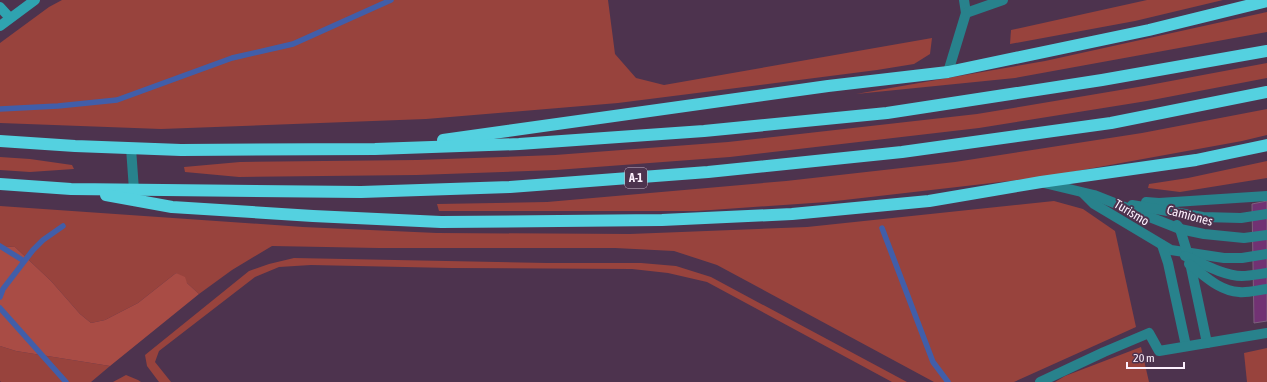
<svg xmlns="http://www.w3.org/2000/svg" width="1267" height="382" viewBox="0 0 1267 382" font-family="'Asap Condensed',sans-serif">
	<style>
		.green { fill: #98433d }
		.forest { fill: #a94c45 }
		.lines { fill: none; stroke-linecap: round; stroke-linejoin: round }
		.stream { stroke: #415ea9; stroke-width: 5.5 }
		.building { fill: #713273; stroke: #7d607d }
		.lane { stroke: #28828c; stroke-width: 10 }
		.secondary { stroke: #2fa3b0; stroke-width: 10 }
		.highway { stroke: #54d1e0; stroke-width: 12 }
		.labels { text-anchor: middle; stroke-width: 4; stroke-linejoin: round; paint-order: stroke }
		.shield { fill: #4d334e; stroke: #c8b7c8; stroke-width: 1 }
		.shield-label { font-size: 12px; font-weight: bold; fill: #fdf0fd }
		.street-label { font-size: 13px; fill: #fdf0fd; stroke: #4d334e }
	</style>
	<rect width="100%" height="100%" fill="#4d334e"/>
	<g class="green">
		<path d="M62,0H608L615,54L636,78L664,85L932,38L930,54L914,64L877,70L618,103L426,119L161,129L0,123V43L49,7Z"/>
		<path d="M1147,0H1223L1135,21L1010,44L1011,30Z"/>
		<path d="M1267,12V32L1015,78L856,94L1045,61Z"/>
		<path d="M1267,63V78L1147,101L979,128L730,157L556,170L417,175L239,177L185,172L184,167L240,162L417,160L555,155L728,142L977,114L1144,86Z"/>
		<path d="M1267,109V135L1242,141L1044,177L827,202L697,211H439L437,204L547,202L786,181L955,162L1142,133Z"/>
		<path d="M0,157L30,159L72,165L74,169L30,172L0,170Z"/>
		<path d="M1267,161V178L1180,192L1148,188L1149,184L1188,178Z"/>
		<path d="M1054,201L1083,209L1115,231L1136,327L1014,382H934L717,265L674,251L615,248H378L272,246L232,270L199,294L176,273L138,303L105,320L91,323L80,314L51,281L15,247L0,246V206L303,227L437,233L630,234L807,227Z"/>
		<path d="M294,258L547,263H641L676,266L711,277L907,382H892L707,282L668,273L632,269L451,268L311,265L279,267L255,277L159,351L155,362L171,382H159L147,366L145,355L249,271L269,264Z"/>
		<path d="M0,346L16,351L110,366L91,382H1L0,381Z"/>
		<path d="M1141,347L1149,382H1055L1065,376Z"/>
		<path d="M1267,348V382H1247L1244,353Z"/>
		<path d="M126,375L138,380L141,382H113Z"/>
	</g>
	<path class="forest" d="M0,246L15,247L51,281L80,314L91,323L105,320L138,303L176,273L185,277L187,283L199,294L110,366L16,351L0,346Z"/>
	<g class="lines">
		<g class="stream">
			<path d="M0,109L58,106L117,100L232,58L293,44L391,0"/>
			<path d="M882,228L933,362L948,382"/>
			<path d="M0,246L24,261"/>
			<path d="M0,297L3,289L33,250L43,240L63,226"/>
			<path d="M0,308L66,382"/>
		</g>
	</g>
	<path class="building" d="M1267,201V321L1254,323L1252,204Z"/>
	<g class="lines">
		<g class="lane">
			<path d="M964,0L966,13"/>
			<path d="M948,72L966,13L1003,0"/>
			<path d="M131,148L134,190"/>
			<path d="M1044,183L1094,195L1180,229L1204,234L1244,238L1267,235"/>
			<path d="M1083,193L1094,204L1171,250L1224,258H1242L1267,254"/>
			<path d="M1146,202L1159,203L1267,196"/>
			<path d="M1132,205L1203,217L1241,218L1267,214"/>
			<path d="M1177,225L1180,229L1189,258L1207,343"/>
			<path d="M1162,245L1168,263L1186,346"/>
			<path d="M1185,256C1201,263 1224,276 1242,276C1250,276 1259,274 1267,273"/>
			<path d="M1189,264C1204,275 1219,291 1239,292C1248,293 1258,290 1267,289"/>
			<path d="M1040,382L1104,352L1149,333L1159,351L1267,333"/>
		</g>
		<g class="secondary">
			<path d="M0,7L10,18"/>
			<path d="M0,26L35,0"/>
		</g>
		<g class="highway">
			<path d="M443,140L828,86L948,72L1149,30L1267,1"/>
			<path d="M0,141L75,146L181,150L375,149L519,144L704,131L887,113L1102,80L1267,51"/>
			<path d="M0,184L71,189L361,192L510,187L708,172L902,152L1111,123L1267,92"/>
			<path d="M106,195L172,207L313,216L441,222L662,220L792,214L929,201L1041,182L1196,160L1267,145"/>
		</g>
	</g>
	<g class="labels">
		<rect class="shield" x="625" y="168" width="22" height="20" rx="3"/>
		<g class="shield-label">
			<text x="636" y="182">A-1</text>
		</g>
		<g class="street-label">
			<text transform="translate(1132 212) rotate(31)" y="5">Turismo</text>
			<text transform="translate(1190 215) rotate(15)" y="5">Camiones</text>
		</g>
	</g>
	<path d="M1127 362v6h57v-6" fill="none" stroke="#fdf0fd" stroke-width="2"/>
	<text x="1133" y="362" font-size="12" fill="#fdf0fd" stroke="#4d334e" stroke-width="3" paint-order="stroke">20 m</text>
</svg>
